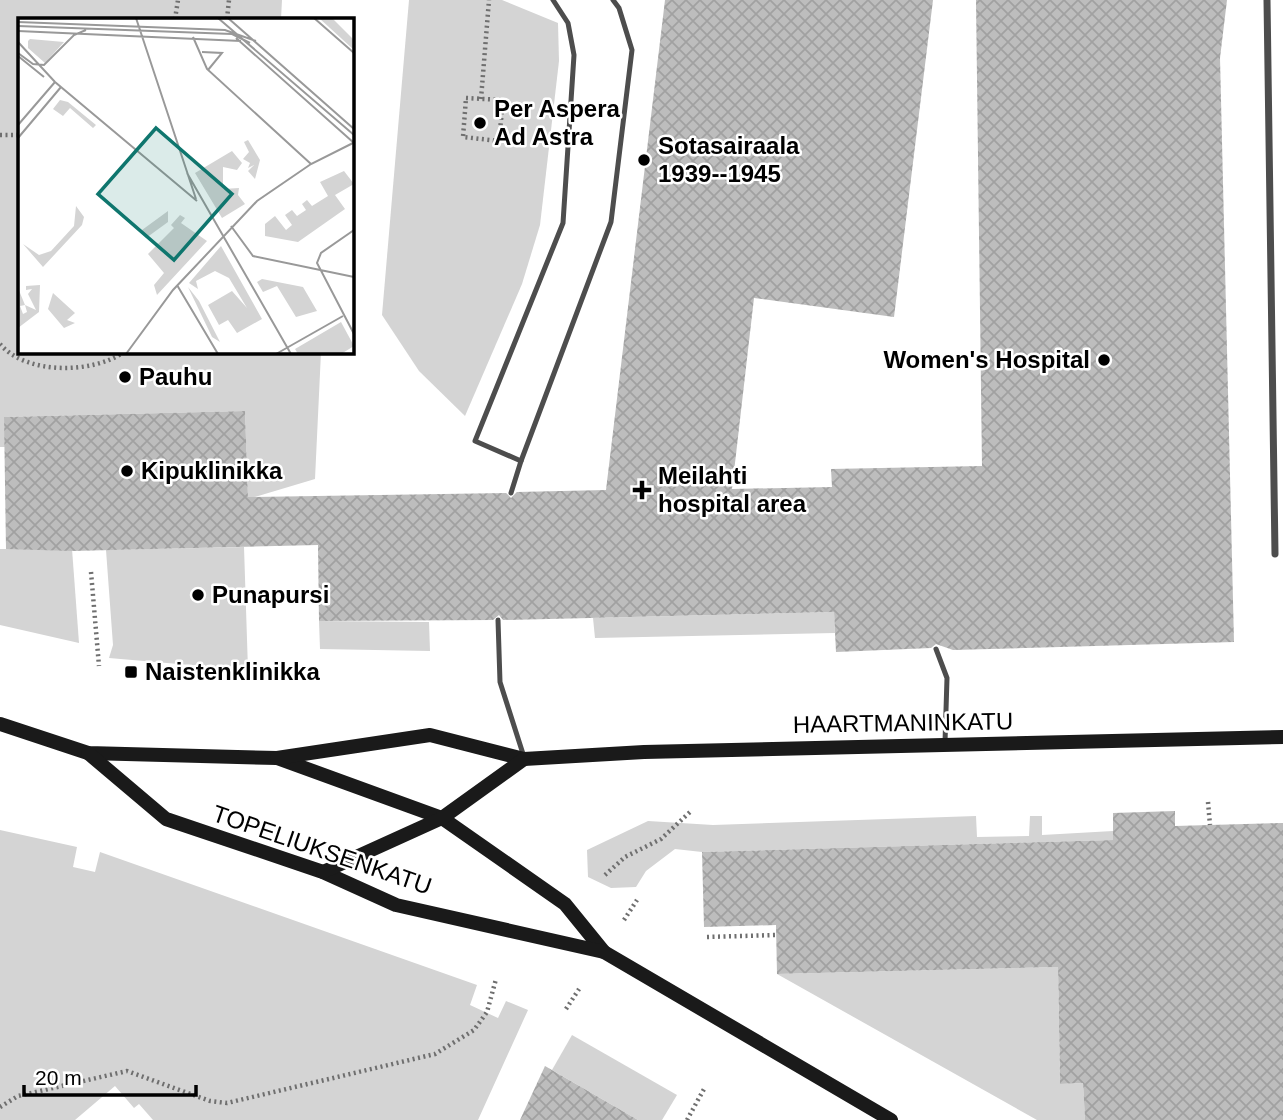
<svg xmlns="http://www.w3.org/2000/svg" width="1283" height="1120" viewBox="0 0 1283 1120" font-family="Helvetica,sans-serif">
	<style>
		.green { fill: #d4d4d4 }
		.building { fill: url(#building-cross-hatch) }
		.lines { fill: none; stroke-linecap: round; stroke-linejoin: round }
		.path { stroke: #6f6f6f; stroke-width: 4.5; stroke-dasharray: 2 3.5; stroke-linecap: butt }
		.lane { stroke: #4d4d4d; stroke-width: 5 }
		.street { stroke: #4d4d4d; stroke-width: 7 }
		.secondary { stroke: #1a1a1a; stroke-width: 14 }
		.poi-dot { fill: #000; stroke: #fff; stroke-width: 2.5 }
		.labels { text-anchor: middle; stroke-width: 5; stroke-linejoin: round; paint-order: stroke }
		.poi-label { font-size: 24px; font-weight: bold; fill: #000; stroke: #fff; text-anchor: start }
		.street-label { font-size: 24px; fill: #000; stroke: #fff }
		.inset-road { fill: none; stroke: #999; stroke-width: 2 }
		.view { fill: #0f766e; fill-opacity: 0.15; stroke: #0f766e; stroke-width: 3.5 }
		.inset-edge { fill: none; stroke: #000; stroke-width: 3.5 }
	</style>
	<defs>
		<pattern id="building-cross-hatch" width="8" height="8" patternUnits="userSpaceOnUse" patternTransform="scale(1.75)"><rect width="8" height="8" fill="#bdbdbd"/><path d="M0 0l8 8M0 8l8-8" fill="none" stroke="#a1a1a1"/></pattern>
	</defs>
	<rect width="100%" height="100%" fill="#fff"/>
	<g class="green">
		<path d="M0,0H282L281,19H19V352H321L315,479L248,499L245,411L4,417L6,447H0Z"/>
		<path d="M409,0H502L558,23L559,61L540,225L522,284L465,416L419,371L382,315Z"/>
		<path d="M244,547L248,670L109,658L113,645L106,550Z"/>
		<path d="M0,549H72L79,643L0,625Z"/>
		<path d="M834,612L835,633L595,638L593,618Z"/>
		<path d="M319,621L429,622L430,651L320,649Z"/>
		<path d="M976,816L977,837L1029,836L1030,816H1042V835L1113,831V840L702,852L675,849L646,871L636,887L611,888L588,877L587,850L648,821L713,825Z"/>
		<path d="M0,830L77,847L73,867L95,872L100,852L477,985L470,1005L498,1018L506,1001L528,1010L478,1120H153L139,1104L134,1108L115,1086L75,1120H0Z"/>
		<path d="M1058,967L1060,1084L1083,1083L1085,1120H1037L777,974Z"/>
		<path d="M572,1035L677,1095L662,1120H638L552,1070Z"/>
	</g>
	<g class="building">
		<path d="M665,0H933L894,317L754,298L732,489L832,487L831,469L982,466L976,0H1227L1220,58L1234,642L953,650L936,644L931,648L836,652L834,612L503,620L499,615L493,620L319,621L318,545L72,551L6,549L4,417L245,411L248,497L506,493L511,498L517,492L606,490Z"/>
		<path d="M1175,811V826L1283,823V1120H1085L1083,1083L1060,1084L1058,967L777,974L776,925L704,927L702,852L1113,840V813Z"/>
		<path d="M545,1066L638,1120H520Z"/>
	</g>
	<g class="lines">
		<g class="path">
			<path d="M175,19L178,0"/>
			<path d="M227,19L229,0"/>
			<path d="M466,98L503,100L499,141L463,137Z"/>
			<path d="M481,99L489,0"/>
			<path d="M0,135H19"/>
			<path d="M352,153L356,154"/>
			<path d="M0,344C26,375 93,374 124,352"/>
			<path d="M91,572L99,666"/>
			<path d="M1208,802L1210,825"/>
			<path d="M605,875L625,857L661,839L690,812"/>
			<path d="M624,920L637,900"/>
			<path d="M707,937L776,935"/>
			<path d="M566,1009L581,986"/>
			<path d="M0,1107L18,1096L127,1071L210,1101L227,1103L435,1054L474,1030L487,1012L496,979"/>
			<path d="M687,1120L704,1089"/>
		</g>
		<g class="lane">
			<path d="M521,461L611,222L632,50L619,8L613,0"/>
			<path d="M511,493L521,461L475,441L563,223L574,55L568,23L553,0"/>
			<path d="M498,620L500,682L524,757"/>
			<path d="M936,649L947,678L945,742"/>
		</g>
		<path class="street" d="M1267,0L1275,554"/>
		<g class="secondary">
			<path d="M0,724L88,753L277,758L442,818L565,904L604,952"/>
			<path d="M88,753L166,819L323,872L396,905L604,952L891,1120"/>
			<path d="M277,758L430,735L524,759L644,752L1283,737"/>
			<path d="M323,872L442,818L524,759"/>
		</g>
	</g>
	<g class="poi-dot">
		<circle cx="480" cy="123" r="7"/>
		<circle cx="644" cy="160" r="7"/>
		<circle cx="1104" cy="360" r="7"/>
		<circle cx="125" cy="377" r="7"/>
		<circle cx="127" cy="471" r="7"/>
		<path d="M638.5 479.5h7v7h7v7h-7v7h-7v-7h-7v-7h7z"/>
		<circle cx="198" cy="595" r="7"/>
		<rect x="124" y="665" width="14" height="14" rx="3.5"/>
	</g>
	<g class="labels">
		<g class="poi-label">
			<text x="494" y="117">Per Aspera<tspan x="494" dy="28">Ad Astra</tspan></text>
			<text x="658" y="154">Sotasairaala<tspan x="658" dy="28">1939--1945</tspan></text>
			<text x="1090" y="368" text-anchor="end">Women's Hospital</text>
			<text x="139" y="385">Pauhu</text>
			<text x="141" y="479">Kipuklinikka</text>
			<text x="658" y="484">Meilahti<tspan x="658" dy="28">hospital area</tspan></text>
			<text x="212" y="603">Punapursi</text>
			<text x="145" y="680">Naistenklinikka</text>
		</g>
		<g class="street-label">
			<text transform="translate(903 723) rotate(-1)" y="8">HAARTMANINKATU</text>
			<text transform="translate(322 850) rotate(19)" y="8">TOPELIUKSENKATU</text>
		</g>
	</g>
	<g transform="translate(18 18)">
		<rect width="336" height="336" fill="#fff"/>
		<path d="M301,0L315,1L336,22V32ZM10,23L12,21L46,24L27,45L10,30ZM42,82L50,84L78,107L75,110L52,90L45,98L35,91ZM230,122L242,142L237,161L230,153L236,147L230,150L232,145L225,141L231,134L226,124ZM214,133L224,145L219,152L205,149V171L221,170L220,177L227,186L204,200L177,155ZM326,153L336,166L317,177L327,191L280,224L247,218V206L257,198L268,212L274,207L267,197L274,192L279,198L288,192L284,186L289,182L294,188L310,178L302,164ZM58,188L66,199L64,207L25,249L5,226L21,237L33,233L56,208ZM150,193V204L128,220L124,212ZM162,197L167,200L163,205L189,223L139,277L136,267L146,255L130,236L156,210L153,207ZM203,228L244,301L219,315L210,302L201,307L190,287L214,273L229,290L211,260L197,253L178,263L180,271L171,265ZM244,261L285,269L299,293L278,299L259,268L245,274L239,264ZM22,267L21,294L0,310V270L7,287L2,288L5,296L9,294L7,287L18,292L10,276L14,271L8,272V268ZM170,269L181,283L202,324L194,319ZM35,275L57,295L49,302L57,305L46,310L30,291ZM323,304L336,328L323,336H280L277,331Z" fill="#d4d4d4"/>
		<path class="inset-road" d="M118,0L178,181M200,0L336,117M210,0L336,111M296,0L336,35M0,4L207,12L238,23M0,8L214,16L232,25M0,13L223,23M175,19L189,51L293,146M218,20L336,125M0,24L37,64L179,183M184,34L204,35L190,52M0,35L15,46L26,47L56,17L68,12M0,38L26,59M0,107L37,64M0,120L43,69M169,155L273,336M213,208L235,238L336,259M336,212L303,235L299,245L336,316M159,267L200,336M108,336L155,272L239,183L293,146L335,125M258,336L325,298"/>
		<path class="view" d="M138,110L214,176L156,242L80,176Z"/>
		<rect width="336" height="336" class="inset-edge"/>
	</g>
	<path d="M24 1085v10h172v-10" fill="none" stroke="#000000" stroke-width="3.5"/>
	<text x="35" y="1085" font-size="21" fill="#000000" stroke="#ffffff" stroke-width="5" paint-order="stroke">20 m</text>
</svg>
